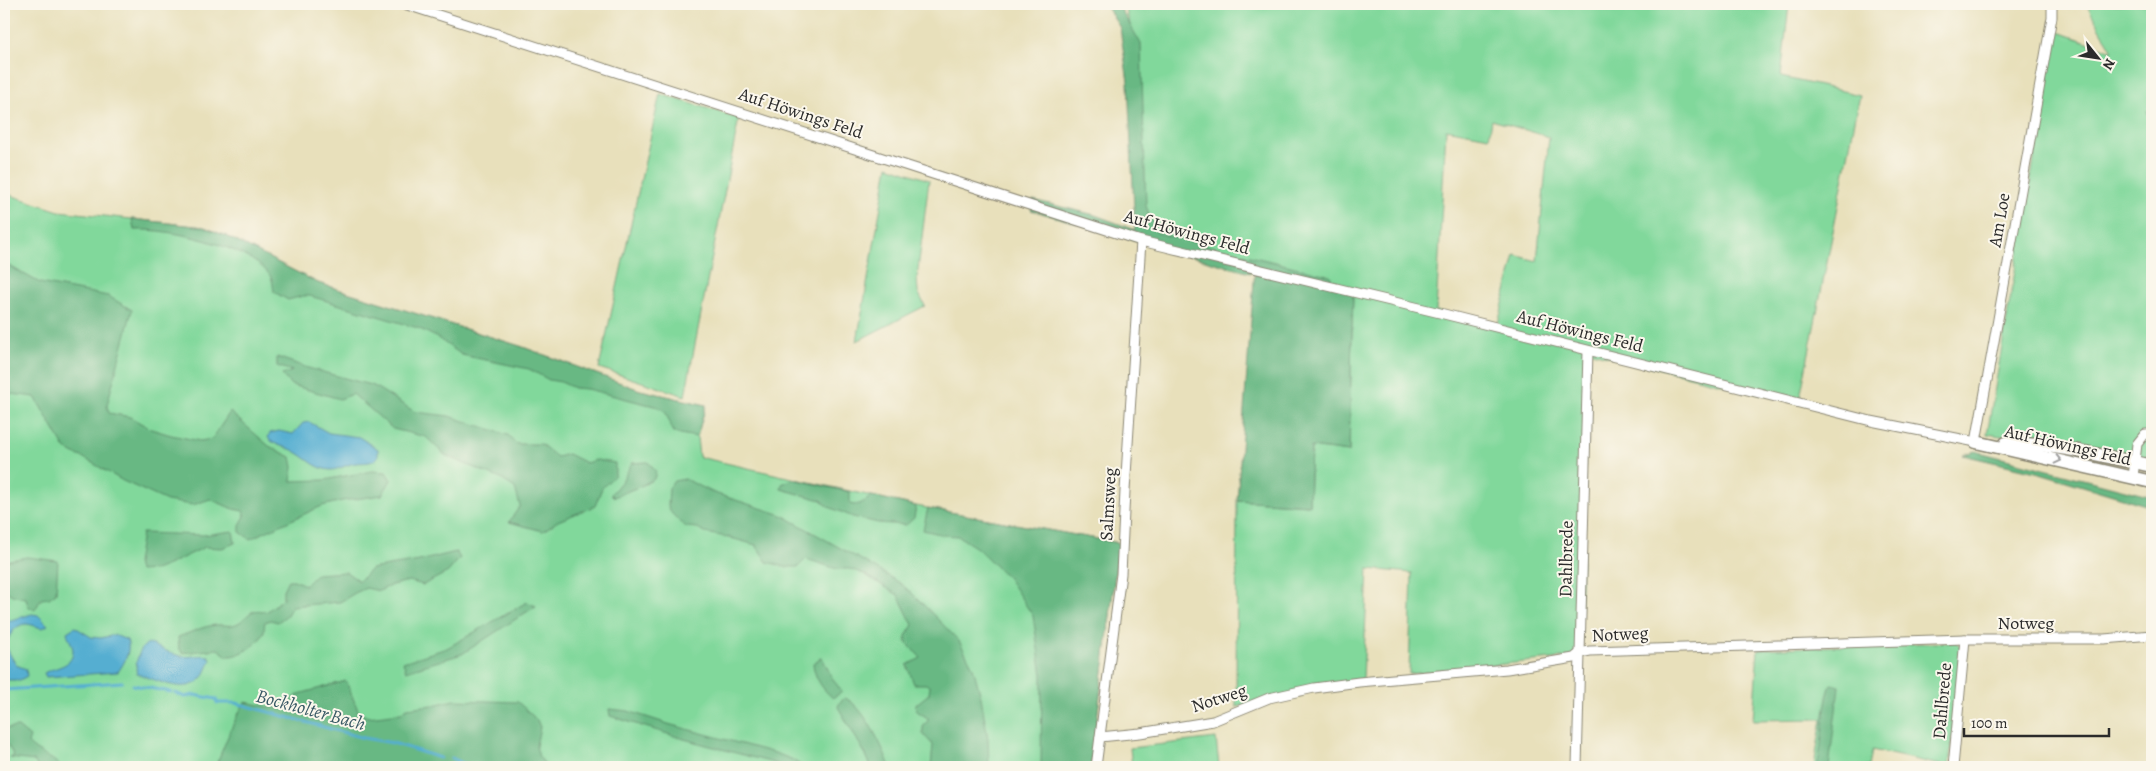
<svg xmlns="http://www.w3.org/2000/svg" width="2156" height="771" viewBox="0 0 2156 771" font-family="Alegreya,serif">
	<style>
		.green { fill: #81d89b; stroke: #568263; fill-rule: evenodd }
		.forest { fill: #68b883; stroke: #4a7257 }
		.water { fill: #54aed1; stroke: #406c7e }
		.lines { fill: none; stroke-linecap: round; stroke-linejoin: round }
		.stream { stroke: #54aed1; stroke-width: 3 }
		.street-casing { stroke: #8a8673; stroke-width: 11 }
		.secondary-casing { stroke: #8a8673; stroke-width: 15 }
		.street { stroke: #fff; stroke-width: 9 }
		.secondary { stroke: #fff; stroke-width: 12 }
		.oneway { stroke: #a0a0a0 }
		.labels { text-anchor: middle; stroke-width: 4; stroke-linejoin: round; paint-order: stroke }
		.street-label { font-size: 18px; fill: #2b2b2b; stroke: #fbf7ec }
		.water-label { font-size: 19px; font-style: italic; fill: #395965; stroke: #fbf7ec }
	</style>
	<rect width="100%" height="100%" fill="#fbf7ec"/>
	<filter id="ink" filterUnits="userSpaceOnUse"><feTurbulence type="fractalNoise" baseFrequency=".02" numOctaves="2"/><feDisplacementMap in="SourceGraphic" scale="10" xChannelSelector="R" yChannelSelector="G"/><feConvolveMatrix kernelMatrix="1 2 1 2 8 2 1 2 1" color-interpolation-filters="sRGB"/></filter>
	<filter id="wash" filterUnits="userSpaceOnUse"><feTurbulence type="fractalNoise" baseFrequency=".0096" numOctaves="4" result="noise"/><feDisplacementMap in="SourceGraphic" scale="20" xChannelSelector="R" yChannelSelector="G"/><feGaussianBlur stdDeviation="1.12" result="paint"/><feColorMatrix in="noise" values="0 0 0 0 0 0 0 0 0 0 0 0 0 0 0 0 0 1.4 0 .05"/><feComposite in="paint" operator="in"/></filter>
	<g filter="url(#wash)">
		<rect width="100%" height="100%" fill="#e8e0bb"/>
		<g class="green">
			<path d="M1124,4H1789L1781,77L1860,95L1799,403L1588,351L1579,652L1572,657L1409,674L1412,573L1368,569L1363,679L1236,707L1237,500L1309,505L1311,447L1349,452L1353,292L1141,241L1132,31ZM1492,120L1549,137L1537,261L1515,255L1497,328L1436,311L1446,129L1489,137Z"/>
			<path d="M2086,4H2152V118L2147,110L2152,128V460L2115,453L1987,434L2056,31L2113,51Z"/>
			<path d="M660,94L739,118L685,396L599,368Z"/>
			<path d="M888,166L929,180L917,278L918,292L925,306L857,341Z"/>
			<path d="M4,193L59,211L204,227L226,236L318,283L520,346L640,390L706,405L697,437L699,457L916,506L1119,543L1091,767H391L228,741L215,767H4Z"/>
			<path d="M1957,642L1961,646V650L1949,767L1872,750L1869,767H1814L1822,719L1753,720L1758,649Z"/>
			<path d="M1216,738L1219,766L1132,767L1130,748Z"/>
		</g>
		<g class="forest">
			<path d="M1105,4H1118L1141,44L1146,206L1157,233L1331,276L1330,283L1353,292L1349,452L1311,447L1309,505L1237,500L1255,268L1250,273L1031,210L1033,200L1095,215L1135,230L1128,82L1120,28Z"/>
			<path d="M132,219L204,227L226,236L318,283L520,346L640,390L706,405L697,437L674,433L665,411L658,407L587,389L574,388L561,382L549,380L529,369L462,355L436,337L418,328L310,296H303L288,300L274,292C273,286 273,279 269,274C247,246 169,228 134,230Z"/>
			<path d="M4,263L40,283L108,296L132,310L107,405L109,413L130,417L151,429L171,435L200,441L212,439L230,412L269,446L291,457L293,467L291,481L324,480L372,471L386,472L391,480L382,495L342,501L322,506L250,539L240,532V525L245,516L243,511L233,509L210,499L193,505L167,501L123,481L84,458L72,453L64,447L35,397L4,393Z"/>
			<path d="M277,357L308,368L374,386L415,412L449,416L508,435L517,444H541L557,457L568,454L586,463L596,460L615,463V475L602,488L595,506L558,521L543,531L509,522L520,506L515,488L501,479L446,456L426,437L393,429L353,394L340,399L291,385L282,375L292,371L277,366Z"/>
			<path d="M1975,451L2152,497V507L2040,473L1963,455Z"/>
			<path d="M648,462L656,472L654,479L643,485L614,497L611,494L622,481L632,463Z"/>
			<path d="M685,479L714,493L782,515L865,562L900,583L915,596L959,641L973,667L981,697L988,739L989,767H931L933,745L923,734V727L929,719L917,711L915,705L929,694L930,687L926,684H914L907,665L921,658L906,642V636L913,625L898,595L864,574L850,569H837L806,559L798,567H786L767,562L756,545L727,537L705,533L698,528L686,527L672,514L668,506L669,488L674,481Z"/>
			<path d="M793,479L850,492V504C858,507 865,501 872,496L916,506L914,518L906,525L878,523L853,517L829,507L821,500L781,489L782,484Z"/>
			<path d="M928,508L1119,543L1091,767H1041L1042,675L1033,616L1008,578L977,548L958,536L944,535L923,530Z"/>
			<path d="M233,531L235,543L222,548L205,547L168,565L155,570L139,571L137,563L142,533L204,535Z"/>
			<path d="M456,552L460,558L448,572L423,585L409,581L392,585L379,591L366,588L355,593L340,602L292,606L287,615L278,622L270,620L265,622C264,625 265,630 263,634C258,645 239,657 227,656L218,649L182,653L179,648L178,637C190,633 203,626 216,625C224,624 228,627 236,624C248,619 249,606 266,612L283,599V590L288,580H294L305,585L316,574L346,572L359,581L371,569L419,561Z"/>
			<path d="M27,557L58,561L56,593L49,598L41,599L35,610L28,606L26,598L14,596L4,590V561Z"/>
			<path d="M527,602L536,606L462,654L406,671L403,662L447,648Z"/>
			<path d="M822,657L831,676L842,692L833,698C822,689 814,677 813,663Z"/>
			<path d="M346,681L359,713L368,717L401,713L407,708L433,705L454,700L518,702L537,720L540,727L536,746L539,757L548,767H243L233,764L231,767H215C225,745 232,723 245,702L281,709L299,694Z"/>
			<path d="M1831,684L1839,686L1829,767H1817C1824,740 1821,711 1831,684Z"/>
			<path d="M845,698C863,705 884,749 890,767H871L866,755L838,707L840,702Z"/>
			<path d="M609,709L628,711L668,724L775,753L791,759L804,767H783L777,764L684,739L610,716Z"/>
			<path d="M18,727L30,737L28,743C37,754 52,756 61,767H38L34,761L10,758L14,756L4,739V729Z"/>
		</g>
		<g class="water">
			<path d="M309,422L329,433L359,437L378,449V457C372,464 365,462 356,463C347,464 339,470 330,470C316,469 307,458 296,452C287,446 276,447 268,438L270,433L279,431L293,434L303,423Z"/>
			<path d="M32,614L38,615L48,625L42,628C37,627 31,624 26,624C15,624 7,638 6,647L16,665L26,669L27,676L20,680H4V622Z"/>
			<path d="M75,627L91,637L101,638L114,635L127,640C131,651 125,662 118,672L46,677L44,673C54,667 73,667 73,651C73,645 68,638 67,632Z"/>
			<path d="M148,643C159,647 170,654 181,656C191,658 199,654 209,656L211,660C208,666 205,676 200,680C184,695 155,679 137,674C134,664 139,648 148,643Z"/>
		</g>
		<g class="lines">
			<g class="stream">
				<path d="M133,685L171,692"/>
				<path d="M4,690L122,682"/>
				<path d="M175,693L185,697L194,695L216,699L217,703H236L364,738L393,743L440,758"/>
				<path d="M452,758L471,767"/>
			</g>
		</g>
	</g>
	<g filter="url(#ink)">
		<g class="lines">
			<defs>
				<g id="street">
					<path d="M404,4L1141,241L1436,312L1871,421L1976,442L2052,17V4"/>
					<path d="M2133,477L2137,444L2145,434H2152"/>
					<path d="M1100,737L1140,733L1213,721L1269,698L1314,688L1359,682L1507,669L1574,658L1580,653L1590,651L1965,639H2104L2152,635"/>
					<path d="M1096,767L1121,574L1125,491L1141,241"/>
					<path d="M1577,767L1588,351"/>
					<path d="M1953,767L1965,639"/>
				</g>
				<g id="secondary">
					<path d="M1976,442L2152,482"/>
					<path d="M2006,443C2055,444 2104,456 2152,466"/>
				</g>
			</defs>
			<use href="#street" class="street-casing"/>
			<use href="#secondary" class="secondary-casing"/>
			<use href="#street" class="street"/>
			<use href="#secondary" class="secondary"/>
		</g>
		<defs><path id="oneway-chevron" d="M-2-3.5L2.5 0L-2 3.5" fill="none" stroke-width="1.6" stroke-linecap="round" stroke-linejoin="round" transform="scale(1.25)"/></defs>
		<use class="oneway" href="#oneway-chevron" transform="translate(2058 460) rotate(13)"/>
	</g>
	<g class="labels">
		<g class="street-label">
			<text transform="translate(801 113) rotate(18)" y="6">Auf Höwings Feld</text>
			<text transform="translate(1999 220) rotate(-80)" y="6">Am Loe</text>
			<text transform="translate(1187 232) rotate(15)" y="6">Auf Höwings Feld</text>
			<text transform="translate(1580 331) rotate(14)" y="6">Auf Höwings Feld</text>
			<text transform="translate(2068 445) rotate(13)" y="6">Auf Höwings Feld</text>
			<text transform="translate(1108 504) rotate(-87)" y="6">Salmsweg</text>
			<text transform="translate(1566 559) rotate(-89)" y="6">Dahlbrede</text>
			<text x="2026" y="629">Notweg</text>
			<text transform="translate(1620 634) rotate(-3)" y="6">Notweg</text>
			<text transform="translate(1219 698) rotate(-18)" y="6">Notweg</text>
			<text transform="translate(1942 701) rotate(-85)" y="6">Dahlbrede</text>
		</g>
		<g class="water-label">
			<text transform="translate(311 709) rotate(15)" y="7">Bockholter Bach</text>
		</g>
	</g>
	<rect width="2156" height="771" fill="none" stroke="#fbf7ec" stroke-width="20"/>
	<g transform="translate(2098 58) rotate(120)" stroke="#fbf7ec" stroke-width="4" paint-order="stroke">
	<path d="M0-4L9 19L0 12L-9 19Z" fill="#2b2b2b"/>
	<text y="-8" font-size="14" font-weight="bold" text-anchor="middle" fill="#2b2b2b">N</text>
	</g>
	<path d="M1964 728v8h145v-8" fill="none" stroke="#2b2b2b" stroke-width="2.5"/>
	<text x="1971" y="728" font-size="15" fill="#2b2b2b" stroke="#fbf7ec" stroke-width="4" paint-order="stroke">100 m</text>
</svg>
